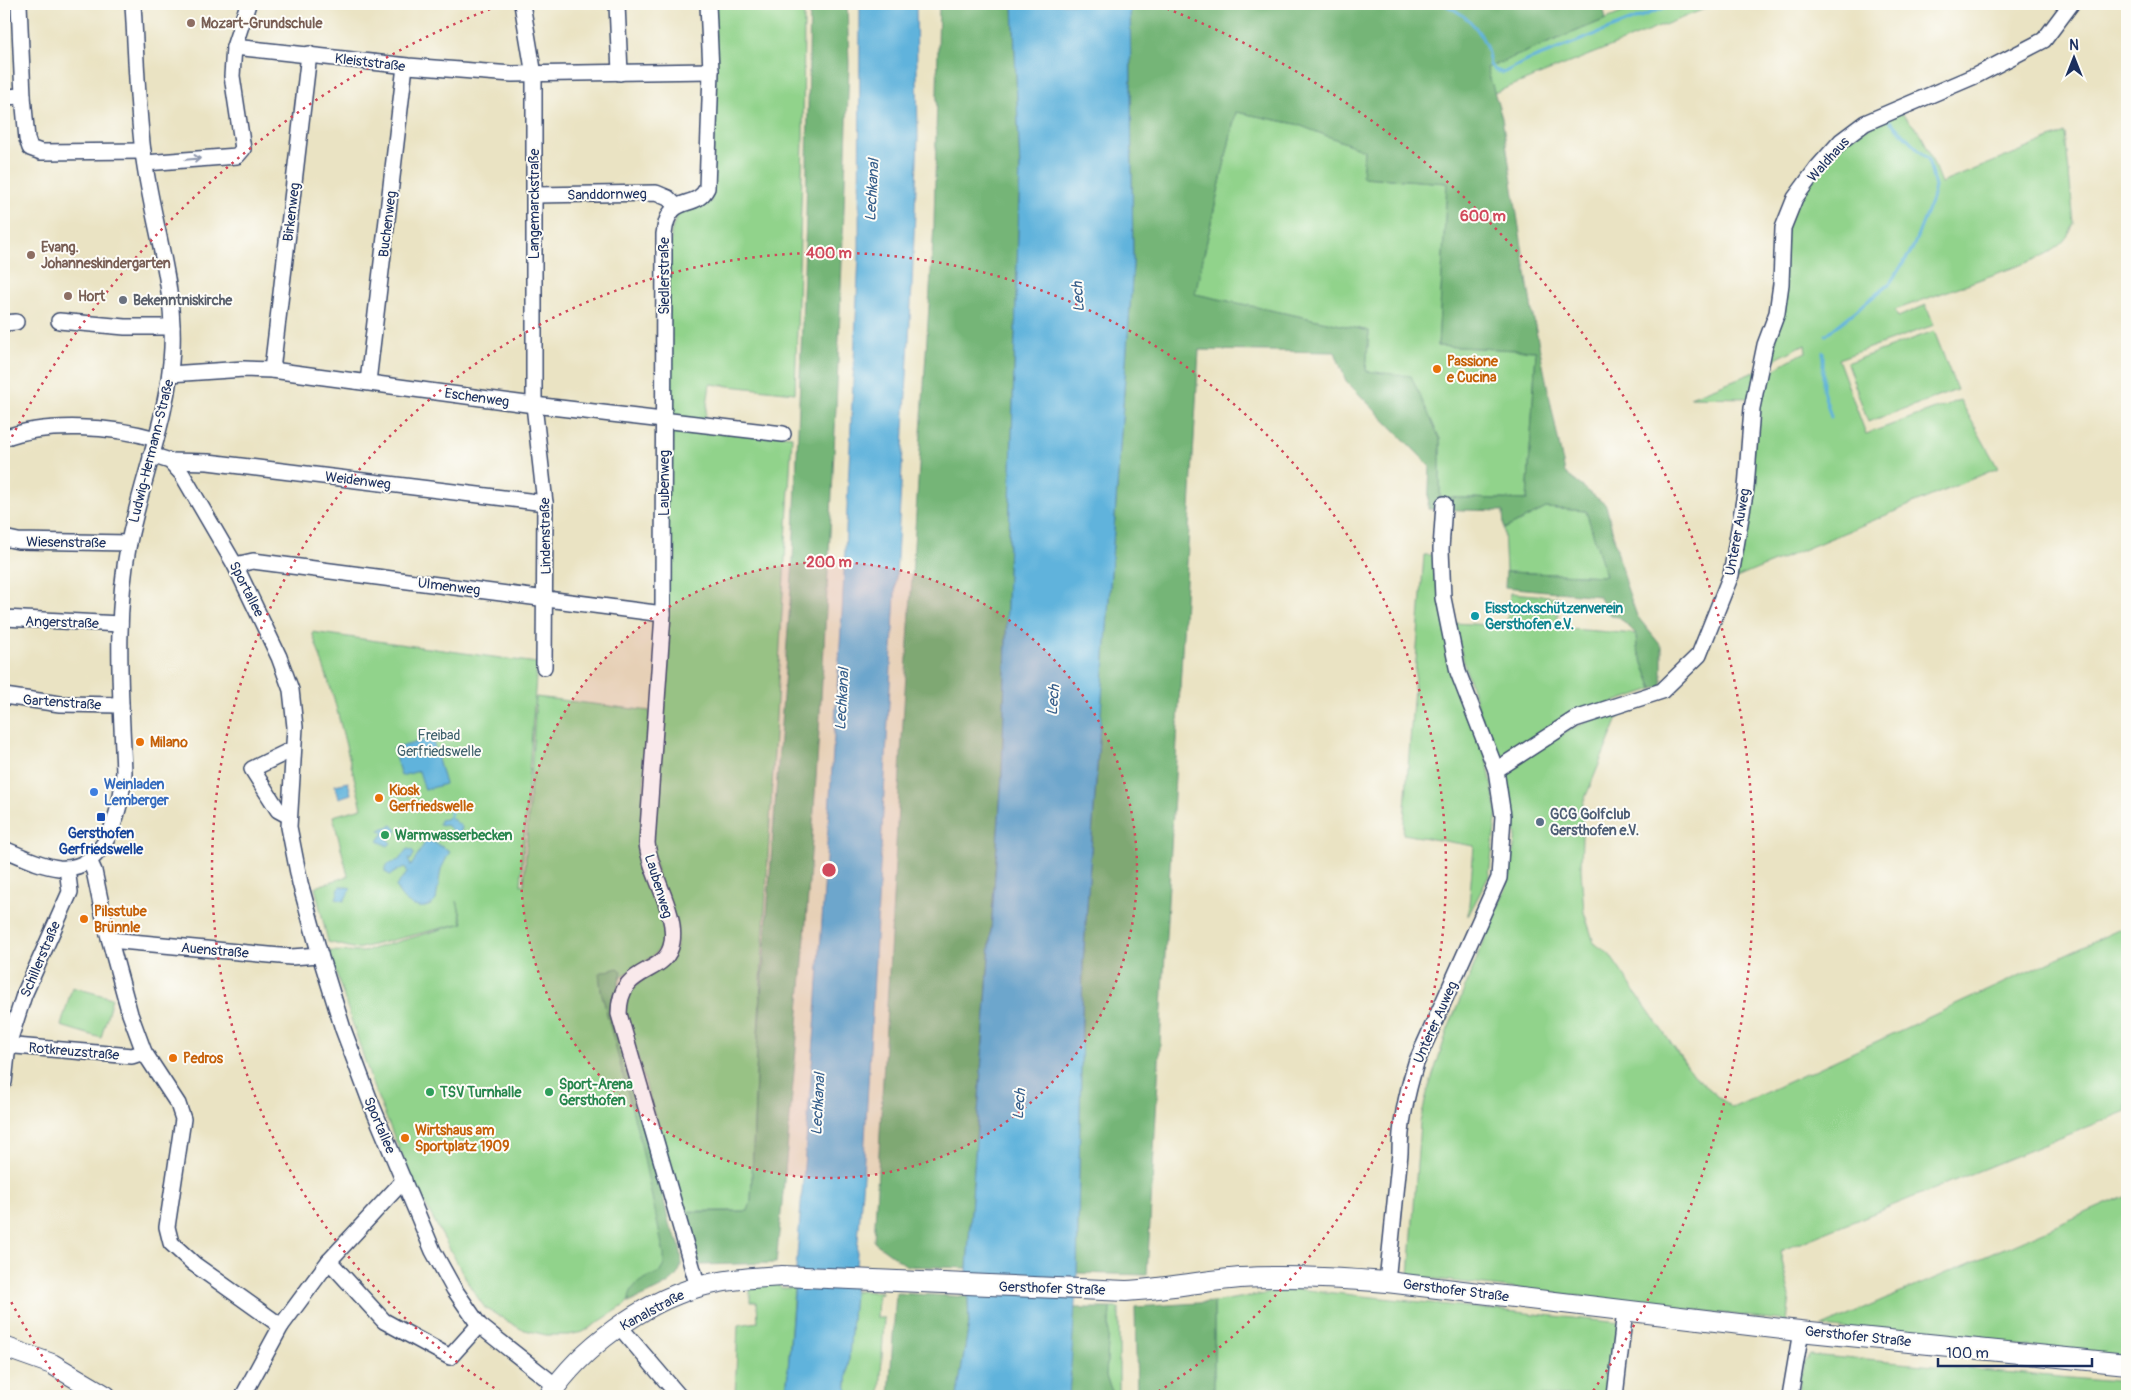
<svg xmlns="http://www.w3.org/2000/svg" width="2131" height="1400" viewBox="0 0 2131 1400" font-family="Pangolin,sans-serif">
	<style>
		.green { fill: #91d38b; stroke: #568174 }
		.forest { fill: #74b577; stroke: #48726a; fill-rule: evenodd }
		.water { fill: #61b3dc; stroke: #3e719d }
		.lines { fill: none; stroke-linecap: round; stroke-linejoin: round }
		.stream { stroke: #61b3dc; stroke-width: 3 }
		.minor-casing { stroke: #3a4a6d; stroke-width: 18 }
		.major-casing { stroke: #3a4a6d; stroke-width: 22 }
		.minor { stroke: #fff; stroke-width: 15 }
		.major { stroke: #fff; stroke-width: 20 }
		.oneway { stroke: #8d97ae }
		.ring { fill: none; stroke: #d1495b; stroke-width: 2.5; stroke-dasharray: 2.5 5 }
		.education-dot { fill: #8d6e63; stroke: #fdfcf7; stroke-width: 2 }
		.worship-dot { fill: #6b7280; stroke: #fdfcf7; stroke-width: 2 }
		.food-dot { fill: #e8710a; stroke: #fdfcf7; stroke-width: 2 }
		.culture-dot { fill: #0f9aa8; stroke: #fdfcf7; stroke-width: 2 }
		.shop-dot { fill: #3f7fe0; stroke: #fdfcf7; stroke-width: 2 }
		.transit-dot { fill: #1a4fb4; stroke: #fdfcf7; stroke-width: 2 }
		.service-dot { fill: #5c6f8a; stroke: #fdfcf7; stroke-width: 2 }
		.leisure-dot { fill: #2e9e5b; stroke: #fdfcf7; stroke-width: 2 }
		.labels { text-anchor: middle; stroke-width: 4; stroke-linejoin: round; paint-order: stroke }
		.education-label { font-size: 14px; font-weight: bold; fill: #785e54; stroke: #fdfcf7; text-anchor: start }
		.street-label { font-size: 14px; fill: #1b2f5e; stroke: #fdfcf7 }
		.worship-label { font-size: 14px; font-weight: bold; fill: #5b616d; stroke: #fdfcf7; text-anchor: start }
		.food-label { font-size: 14px; font-weight: bold; fill: #c56008; stroke: #fdfcf7; text-anchor: start }
		.culture-label { font-size: 14px; font-weight: bold; fill: #0d838f; stroke: #fdfcf7; text-anchor: start }
		.park-label { font-size: 14px; fill: #3e606c; stroke: #fdfcf7 }
		.shop-label { font-size: 14px; font-weight: bold; fill: #366cbe; stroke: #fdfcf7; text-anchor: start }
		.service-label { font-size: 14px; font-weight: bold; fill: #4e5e75; stroke: #fdfcf7; text-anchor: start }
		.transit-label { font-size: 14px; font-weight: bold; fill: #164399; stroke: #fdfcf7 }
		.leisure-label { font-size: 14px; font-weight: bold; fill: #27864d; stroke: #fdfcf7; text-anchor: start }
		.water-label { font-size: 15px; font-style: italic; fill: #345d8a; stroke: #fdfcf7 }
		.centre { fill: #d1495b; stroke: #fdfcf7; stroke-width: 2.5 }
		.ring-label { font-size: 15px; text-anchor: middle; font-weight: bold; fill: #d1495b; stroke: #fdfcf7; stroke-width: 4; stroke-linejoin: round; paint-order: stroke }
	</style>
	<rect width="100%" height="100%" fill="#fdfcf7"/>
	<filter id="ink" filterUnits="userSpaceOnUse"><feTurbulence type="fractalNoise" baseFrequency=".02" numOctaves="2"/><feDisplacementMap in="SourceGraphic" scale="10" xChannelSelector="R" yChannelSelector="G"/><feConvolveMatrix kernelMatrix="1 2 1 2 8 2 1 2 1" color-interpolation-filters="sRGB"/></filter>
	<filter id="wash" filterUnits="userSpaceOnUse"><feTurbulence type="fractalNoise" baseFrequency=".0096" numOctaves="4" result="noise"/><feDisplacementMap in="SourceGraphic" scale="20" xChannelSelector="R" yChannelSelector="G"/><feGaussianBlur stdDeviation="1.12" result="paint"/><feColorMatrix in="noise" values="0 0 0 0 0 0 0 0 0 0 0 0 0 0 0 0 0 1.4 0 .05"/><feComposite in="paint" operator="in"/></filter>
	<g filter="url(#wash)">
		<rect width="100%" height="100%" fill="#eae3c3"/>
		<g class="green">
			<path d="M714,4H804L803,143L795,393L710,384L704,427L792,436L757,1051L751,1201L748,1211H682L625,1013L629,992L677,948L652,853L671,233C679,204 683,207 711,202L716,93Z"/>
			<path d="M1643,4H1717L1494,93L1487,68Z"/>
			<path d="M1899,110L1922,135L1941,183L2065,133L2074,224C2066,244 2053,251 2034,260L1895,310L1898,317L1926,305L1934,325L1838,359L1866,434L1960,400L1998,468L1734,579L1762,383C1774,367 1788,360 1806,352L1805,344L1766,364L1787,227L1798,198L1845,141Z"/>
			<path d="M1236,112L1296,124L1364,150L1362,177L1447,183L1438,346L1536,351L1527,500L1440,497V439L1366,371L1369,331L1195,294Z"/>
			<path d="M1934,331L1957,390L1868,422L1847,363Z"/>
			<path d="M1757,371L1749,398L1690,397Z"/>
			<path d="M1546,508L1586,511L1607,576L1506,572L1504,529Z"/>
			<path d="M1424,555H1434L1487,760L1497,812L1489,876L1468,916L1474,846L1403,834Z"/>
			<path d="M1510,593L1559,597L1557,628L1636,634L1637,648L1653,689L1573,716L1495,760L1466,670L1454,623L1507,626Z"/>
			<path d="M312,632L537,663L521,885L524,884L536,697L650,711L639,850L664,925C664,932 665,941 660,948C653,959 622,976 609,985L673,1253L663,1275L641,1285L625,1305L583,1332L568,1335H546L521,1329L485,1308L471,1288L413,1182L373,1086L329,951L362,952L463,923L457,901L462,923L357,949L328,942L315,887L348,876L333,816L362,808L333,695Z"/>
			<path d="M1622,709L1583,803L1581,869L1584,912L1594,943L1609,954L1693,1075L1732,1108L2127,926V1111L1780,1251L1790,1297L1787,1321L1409,1276L1420,1122L1427,1093L1448,1029L1507,885L1516,836L1510,797L1504,776L1538,748L1577,726Z"/>
			<path d="M72,987L112,998L101,1038L61,1026Z"/>
			<path d="M2127,1195V1357L1822,1327Z"/>
			<path d="M777,1283L781,1288H794L786,1396H735L738,1325L758,1322L757,1302H750V1287Z"/>
			<path d="M1296,1289L1621,1323L1612,1396H1214V1302Z"/>
			<path d="M854,1291L882,1292V1294L878,1295L877,1318H884L880,1396H846Z"/>
			<path d="M1110,1308H1119V1396H1114L1106,1377Z"/>
			<path d="M1810,1355L2127,1383V1396H1797L1802,1365Z"/>
		</g>
		<g class="forest">
			<path d="M810,4H847L849,64C836,464 817,865 776,1263L699,1265L686,1212L748,1211L751,1201L757,1051L793,561L806,220Z"/>
			<path d="M939,4H1013L1020,168L1002,776L967,1268L907,1266L874,1242L901,754L934,225Z"/>
			<path d="M1130,4H1602L1606,19L1487,68L1502,118L1532,311L1565,473L1606,505L1625,582L1637,616L1662,647V686L1653,689L1637,648L1636,634L1619,617L1610,616L1599,596L1505,587L1506,572L1606,576L1586,511L1546,508L1504,529L1503,511L1428,509L1430,466L1346,381L1335,352L1199,350L1147,1275L1077,1273L1083,962L1133,265ZM1236,112L1296,124L1364,150L1362,177L1447,183L1438,346L1536,351L1527,500L1440,497V439L1411,376L1366,371L1369,331L1195,294Z"/>
			<path d="M618,968L622,971L618,988L670,1228C677,1235 679,1243 681,1253C687,1285 651,1290 629,1303C628,1283 645,1279 660,1272L664,1265V1255L640,1140L601,991L599,973Z"/>
			<path d="M896,1293L968,1297L969,1324L957,1396H889Z"/>
			<path d="M1214,1302V1396H1137L1135,1307Z"/>
			<path d="M1073,1308H1110L1106,1377L1114,1396H1069Z"/>
		</g>
		<g class="water">
			<path d="M860,4H916L918,137L912,285L863,1176L846,1396H786L815,1027L842,614L859,255Z"/>
			<path d="M1013,4H1130L1133,265L1083,962L1077,1273L1069,1396H957L969,1324L967,1268L1002,776L1020,168Z"/>
			<path d="M432,738L445,784L425,790L419,771L401,776L393,749Z"/>
			<path d="M348,782L351,794L339,798L335,785Z"/>
			<path d="M449,816L462,827L460,834L455,833L448,826L439,824L440,820L446,819Z"/>
			<path d="M392,825L397,830L394,835L389,834V839L386,838L391,843L388,846L378,841L384,833L379,830Z"/>
			<path d="M427,839L450,851L441,869L436,900C424,916 400,903 396,886L407,873L406,868L404,867L390,875L385,872V868L388,864L399,860L407,849L412,850L414,854L411,860L408,859L411,866Z"/>
			<path d="M340,886L351,888L344,901L336,899Z"/>
		</g>
		<g class="lines">
			<g class="stream">
				<path d="M1443,4C1470,16 1487,34 1490,65L1495,70L1503,73L1524,62L1666,7L1692,4"/>
				<path d="M1826,335L1890,283L1912,250L1932,199L1935,187L1928,159L1890,121"/>
				<path d="M1823,352V390L1831,417"/>
				<path d="M450,816L451,812"/>
			</g>
		</g>
	</g>
	<g filter="url(#ink)">
		<g class="lines">
			<defs>
				<g id="minor">
					<path d="M19,4L23,96L27,139L30,148L41,152L143,151"/>
					<path d="M522,4L534,75V405L545,503L544,667"/>
					<path d="M617,4L620,73"/>
					<path d="M234,47L408,66L512,74L711,71"/>
					<path d="M4,97L23,96"/>
					<path d="M145,163L237,156L243,149L232,76L234,47L248,4"/>
					<path d="M535,195L656,193L668,198L676,206"/>
					<path d="M59,321L125,327H172"/>
					<path d="M4,323L16,322"/>
					<path d="M272,370L309,54"/>
					<path d="M170,374L244,369L272,370L534,405L783,434"/>
					<path d="M368,382L405,66"/>
					<path d="M4,438C46,422 113,426 156,439"/>
					<path d="M151,455L170,461L182,474L235,565L279,657L291,690L293,708L295,727L289,827L300,883L320,955L343,1029L370,1101L433,1251L454,1289L479,1325L556,1386"/>
					<path d="M170,461L208,462L545,503"/>
					<path d="M4,538L18,541L129,543"/>
					<path d="M235,565L253,561L663,614"/>
					<path d="M4,618L120,624"/>
					<path d="M4,696L60,704L121,705"/>
					<path d="M1496,770L1575,719L1662,691L1699,655L1731,575L1746,488L1752,408L1765,345L1777,313L1781,284L1783,228L1795,198L1817,168L1841,141L1865,123L1977,75L2044,40L2071,4"/>
					<path d="M289,816L278,810L252,769L293,749"/>
					<path d="M4,849C21,856 40,866 59,868C108,872 121,808 124,772C121,695 114,619 129,542C142,478 169,415 172,348C175,281 151,218 143,152C137,103 136,53 133,4"/>
					<path d="M89,860L94,871L105,923L130,1014L144,1052L178,1104L183,1119L167,1227L171,1243L194,1264L281,1326L243,1396"/>
					<path d="M110,940L291,957L320,955"/>
					<path d="M4,1045L132,1056L144,1052"/>
					<path d="M4,1082L8,1045L24,995L70,892L67,868"/>
					<path d="M329,1261L384,1321L450,1357L479,1325"/>
					<path d="M1387,1282L1400,1153C1400,1123 1407,1092 1416,1063L1499,878L1503,816L1496,770L1458,672L1443,598L1441,549L1444,504"/>
					<path d="M698,1287L619,1014C619,962 667,978 672,942C677,911 650,875 647,843L663,614L664,234C669,191 695,212 707,188L711,71L708,4"/>
					<path d="M281,1326L329,1261L404,1180"/>
					<path d="M619,1326L679,1396"/>
					<path d="M1615,1396L1625,1311"/>
					<path d="M1790,1396L1801,1331"/>
				</g>
				<g id="major">
					<path d="M4,1347L52,1364L106,1396"/>
					<path d="M549,1396C581,1348 642,1303 698,1287C725,1279 754,1278 782,1276L1126,1291C1164,1289 1202,1281 1240,1278C1289,1275 1338,1278 1387,1282L1790,1330L2127,1364"/>
				</g>
			</defs>
			<use href="#minor" class="minor-casing"/>
			<use href="#major" class="major-casing"/>
			<use href="#minor" class="minor"/>
			<use href="#major" class="major"/>
		</g>
		<defs><path id="oneway-shaft" d="M-6 0H5M1.5-3L5.5 0L1.5 3" fill="none" stroke-width="1.6" stroke-linecap="round" stroke-linejoin="round" transform="scale(1.25)"/></defs>
		<use class="oneway" href="#oneway-shaft" transform="translate(193 159) rotate(-5)"/>
	</g>
	<circle cx="829" cy="870" r="308" fill="#d1495b" fill-opacity=".12"/>
	<g class="ring">
		<circle cx="829" cy="870" r="308"/>
		<path d="M507 1396A617 617 0 1 1 1151 1396"/>
		<path d="M67 1394A925 925 0 0 1 5 1290M5 450A925 925 0 0 1 498 6M1160 6A925 925 0 0 1 1591 1394"/>
	</g>
	<g class="education-dot">
		<circle cx="191" cy="23" r="5"/>
		<circle cx="31" cy="255" r="5"/>
		<circle cx="68" cy="296" r="5"/>
	</g>
	<circle class="worship-dot" cx="123" cy="300" r="5"/>
	<g class="food-dot">
		<circle cx="1437" cy="369" r="5"/>
		<circle cx="140" cy="742" r="5"/>
		<circle cx="379" cy="798" r="5"/>
		<circle cx="84" cy="919" r="5"/>
		<circle cx="173" cy="1058" r="5"/>
		<circle cx="405" cy="1138" r="5"/>
	</g>
	<circle class="culture-dot" cx="1475" cy="616" r="5"/>
	<circle class="shop-dot" cx="94" cy="792" r="5"/>
	<rect class="transit-dot" x="96" y="812" width="10" height="10" rx="2.5"/>
	<circle class="service-dot" cx="1540" cy="822" r="5"/>
	<g class="leisure-dot">
		<circle cx="385" cy="835" r="5"/>
		<circle cx="430" cy="1092" r="5"/>
		<circle cx="549" cy="1092" r="5"/>
	</g>
	<g class="labels">
		<g class="education-label">
			<text x="201" y="28">Mozart-Grundschule</text>
			<text x="41" y="252">Evang.<tspan x="41" dy="16">Johanneskindergarten</tspan></text>
			<text x="78" y="301">Hort</text>
		</g>
		<g class="street-label">
			<text transform="translate(370 62) rotate(7)" y="5">Kleiststraße</text>
			<text transform="translate(1828 159) rotate(-48)" y="5">Waldhaus</text>
			<text transform="translate(607 194) rotate(-1)" y="5">Sanddornweg</text>
			<text transform="translate(534 204) rotate(-90)" y="5">Langemarckstraße</text>
			<text transform="translate(291 212) rotate(-83)" y="5">Birkenweg</text>
			<text transform="translate(387 224) rotate(-83)" y="5">Buchenweg</text>
			<text transform="translate(664 276) rotate(-90)" y="5">Siedlerstraße</text>
			<text transform="translate(477 397) rotate(8)" y="5">Eschenweg</text>
			<text transform="translate(151 451) rotate(-76)" y="5">Ludwig-Hermann-Straße</text>
			<text transform="translate(358 480) rotate(7)" y="5">Weidenweg</text>
			<text transform="translate(664 483) rotate(-90)" y="5">Laubenweg</text>
			<text transform="translate(1737 532) rotate(-80)" y="5">Unterer Auweg</text>
			<text transform="translate(545 536) rotate(-91)" y="5">Lindenstraße</text>
			<text transform="translate(66 542) rotate(1)" y="5">Wiesenstraße</text>
			<text transform="translate(449 586) rotate(7)" y="5">Ulmenweg</text>
			<text transform="translate(247 589) rotate(63)" y="5">Sportallee</text>
			<text transform="translate(62 622) rotate(2)" y="5">Angerstraße</text>
			<text transform="translate(62 702) rotate(4)" y="5">Gartenstraße</text>
			<text transform="translate(659 886) rotate(73)" y="5">Laubenweg</text>
			<text transform="translate(215 950) rotate(5)" y="5">Auenstraße</text>
			<text transform="translate(40 959) rotate(-67)" y="5">Schillerstraße</text>
			<text transform="translate(1435 1022) rotate(-66)" y="5">Unterer Auweg</text>
			<text transform="translate(74 1051) rotate(5)" y="5">Rotkreuzstraße</text>
			<text transform="translate(380 1125) rotate(67)" y="5">Sportallee</text>
			<text transform="translate(1052 1288) rotate(2)" y="5">Gersthofer Straße</text>
			<text transform="translate(1456 1290) rotate(7)" y="5">Gersthofer Straße</text>
			<text transform="translate(652 1310) rotate(-28)" y="5">Kanalstraße</text>
			<text transform="translate(1858 1336) rotate(6)" y="5">Gersthofer Straße</text>
		</g>
		<g class="worship-label">
			<text x="133" y="305">Bekenntniskirche</text>
		</g>
		<g class="food-label">
			<text x="1447" y="366">Passione<tspan x="1447" dy="16">e Cucina</tspan></text>
			<text x="150" y="747">Milano</text>
			<text x="389" y="795">Kiosk<tspan x="389" dy="16">Gerfriedswelle</tspan></text>
			<text x="94" y="916">Pilsstube<tspan x="94" dy="16">Brünnle</tspan></text>
			<text x="183" y="1063">Pedros</text>
			<text x="415" y="1135">Wirtshaus am<tspan x="415" dy="16">Sportplatz 1909</tspan></text>
		</g>
		<g class="culture-label">
			<text x="1485" y="613">Eisstockschützenverein<tspan x="1485" dy="16">Gersthofen e.V.</tspan></text>
		</g>
		<g class="park-label">
			<text x="439" y="740">Freibad<tspan x="439" dy="16">Gerfriedswelle</tspan></text>
		</g>
		<g class="shop-label">
			<text x="104" y="789">Weinladen<tspan x="104" dy="16">Lemberger</tspan></text>
		</g>
		<g class="service-label">
			<text x="1550" y="819">GCG Golfclub<tspan x="1550" dy="16">Gersthofen e.V.</tspan></text>
		</g>
		<g class="transit-label">
			<text x="101" y="838">Gersthofen<tspan x="101" dy="16">Gerfriedswelle</tspan></text>
		</g>
		<g class="leisure-label">
			<text x="395" y="840">Warmwasserbecken</text>
			<text x="559" y="1089">Sport-Arena<tspan x="559" dy="16">Gersthofen</tspan></text>
			<text x="440" y="1097">TSV Turnhalle</text>
		</g>
		<g class="water-label">
			<text transform="translate(872 190) rotate(-87)" y="5">Lechkanal</text>
			<text transform="translate(1078 297) rotate(-94)" y="5">Lech</text>
			<text transform="translate(842 699) rotate(-87)" y="5">Lechkanal</text>
			<text transform="translate(1053 700) rotate(-85)" y="5">Lech</text>
			<text transform="translate(818 1104) rotate(-87)" y="5">Lechkanal</text>
			<text transform="translate(1019 1104) rotate(-85)" y="5">Lech</text>
		</g>
	</g>
	<circle cx="829" cy="870" r="8" class="centre"/>
	<g class="ring-label">
		<text x="1483" y="221">600 m</text>
		<text x="829" y="258">400 m</text>
		<text x="829" y="567">200 m</text>
	</g>
	<rect width="2131" height="1400" fill="none" stroke="#fdfcf7" stroke-width="20"/>
	<g transform="translate(2074 58)" stroke="#fdfcf7" stroke-width="4" paint-order="stroke">
	<path d="M0-4L9 19L0 12L-9 19Z" fill="#1b2f5e"/>
	<text y="-8" font-size="14" font-weight="bold" text-anchor="middle" fill="#1b2f5e">N</text>
	</g>
	<path d="M1938 1358v8h154v-8" fill="none" stroke="#1b2f5e" stroke-width="2.5"/>
	<text x="1946" y="1358" font-size="15" fill="#1b2f5e" stroke="#fdfcf7" stroke-width="4" paint-order="stroke">100 m</text>
</svg>
